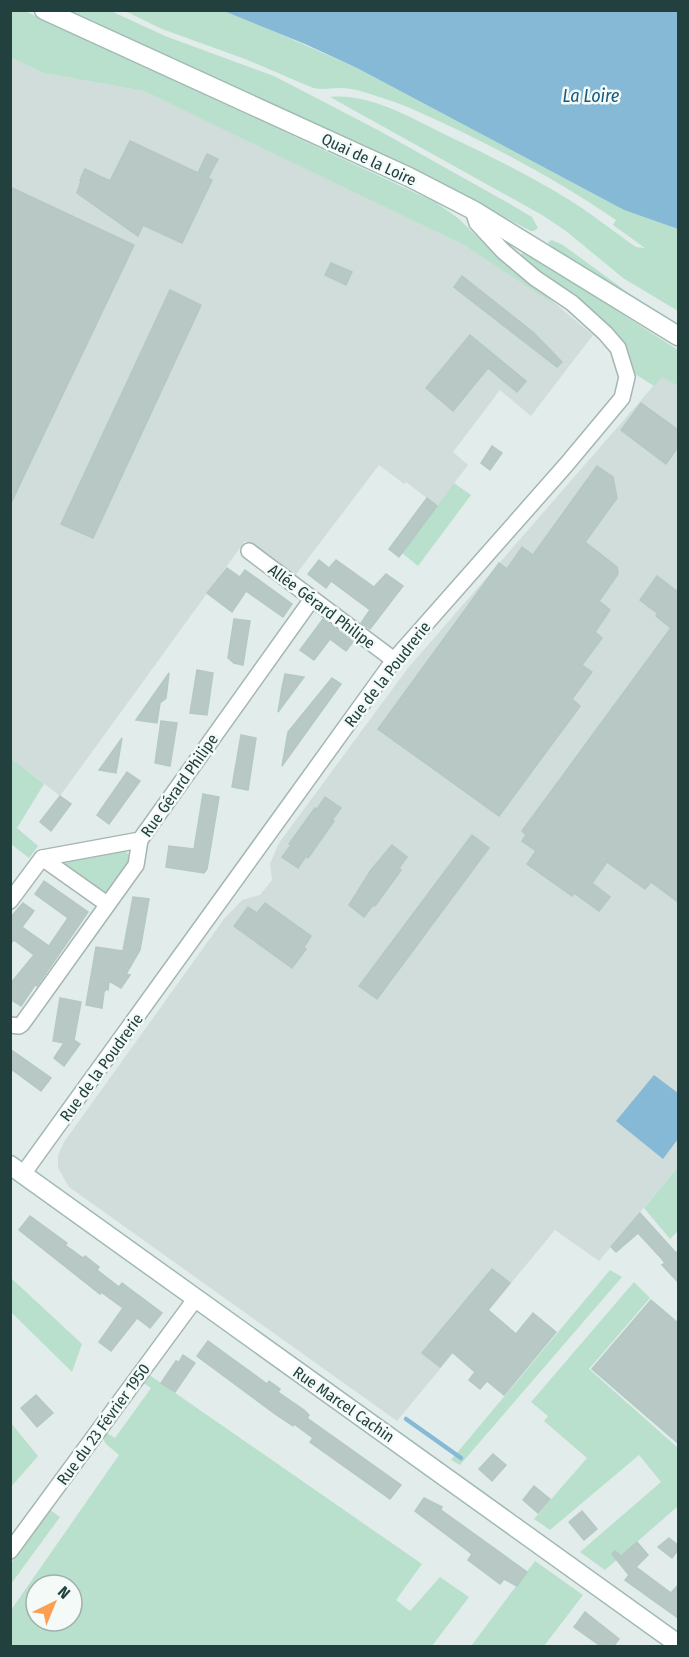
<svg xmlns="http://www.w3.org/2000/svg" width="689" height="1657" viewBox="0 0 689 1657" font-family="'Fira Sans Condensed',sans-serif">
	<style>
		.built { fill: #d0ddda }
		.green { fill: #b9e0cc; fill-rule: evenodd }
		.water { fill: #86b9d6 }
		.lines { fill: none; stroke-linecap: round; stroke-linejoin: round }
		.stream { stroke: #86b9d6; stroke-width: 4.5 }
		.building { fill: #b7c8c5; stroke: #b4c8c4; stroke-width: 1.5 }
		.street-casing { stroke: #a4b6b4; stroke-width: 18 }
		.secondary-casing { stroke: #a0bab6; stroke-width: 21 }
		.street { stroke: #fff; stroke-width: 15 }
		.secondary { stroke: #fff; stroke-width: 18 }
		.labels { text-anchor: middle; stroke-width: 5; stroke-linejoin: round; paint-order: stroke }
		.street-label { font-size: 16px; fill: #21403e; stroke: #f3faf8 }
		.water-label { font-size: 18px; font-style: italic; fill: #165981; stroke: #f3faf8 }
	</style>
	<rect width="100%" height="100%" fill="#e2edeb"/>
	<g class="built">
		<path d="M11,58L44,73L144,91L266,149L472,249L564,311L593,335L531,416L500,390L453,452L468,465L437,506L406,482L404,484L379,465L294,577L245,541L60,796L11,758Z"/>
		<path d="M662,376L678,386V1167L599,1261L555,1230L397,1421L69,1187L58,1168V1155L64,1142L224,919L242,900L260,895L272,880L270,864L279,843L408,668Z"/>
	</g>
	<g class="green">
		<path d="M11,11H25L435,202L458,218L495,254L564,311L466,246L144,91L44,73L11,58Z"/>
		<path d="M69,11H111L165,36L274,76L378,130L510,204L532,217L538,228L534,231H531L433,181L205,77L151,49Z"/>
		<path d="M125,11H224L246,19L357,68L624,210L678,229V311L623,278L566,231L542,215L330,97C370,93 411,118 446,135C488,155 529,175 568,199C592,214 613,231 636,247L645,248L613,225L616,220C565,185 512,156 456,129C430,117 404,104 376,96C364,92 353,88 340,88C331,88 323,90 313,88L245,59L162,29Z"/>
		<path d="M552,240L563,245L627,292L678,324V330L550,247L548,242Z"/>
		<path d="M522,253H527L678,350V386L662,377L654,386L635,374L626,351L520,257Z"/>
		<path d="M454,483L471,495L418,566L402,553Z"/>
		<path d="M11,758L44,784L17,828L38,846L29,858L11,844Z"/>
		<path d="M124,849L131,858L130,863L108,892H101L65,864L66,860Z"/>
		<path d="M678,1167V1231L670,1239L644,1208Z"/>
		<path d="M610,1270L622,1277L460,1465L451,1460Z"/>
		<path d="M11,1278L82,1344L72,1372L11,1312Z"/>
		<path d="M634,1282L650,1298L589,1369L678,1448V1506L605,1570L580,1552L661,1482L639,1455L550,1530L534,1519L587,1458L544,1421L548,1416L531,1402Z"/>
		<path d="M148,1374L422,1564L396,1600L410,1611L440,1577L469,1597L432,1646H11V1610L119,1455L106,1444L102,1437L105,1432L115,1438L151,1388L142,1382ZM36,1585H72V1621H36Z"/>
		<path d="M11,1423L38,1456L11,1487Z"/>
		<path d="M50,1510L60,1517L11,1584V1563Z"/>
		<path d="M535,1561L583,1595L544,1646H471Z"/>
	</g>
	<g class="water">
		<path d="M224,11H678V229L624,210L357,68L305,44Z"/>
		<path d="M654,1075L678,1093V1139L663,1159L616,1121Z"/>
	</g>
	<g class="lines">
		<path class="stream" d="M406,1419L461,1458"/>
	</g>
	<g class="building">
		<path d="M130,141L198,173L207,154L218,159L208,178L212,180L182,243L143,225L138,236L77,193L81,181L80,180L85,169L110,181Z"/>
		<path d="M10,187L134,245L10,505Z"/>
		<path d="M331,263L352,272L346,285L325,275Z"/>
		<path d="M462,276L534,333L562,362L557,367L454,287Z"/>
		<path d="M170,290L201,305L93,538L61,524Z"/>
		<path d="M470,335L526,381L517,392L488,368L453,411L426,388Z"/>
		<path d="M641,403L678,430V447L666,464L621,430Z"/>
		<path d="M492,446L502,453L490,470L481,463Z"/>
		<path d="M597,466L613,477L617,498L585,542L617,567L618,574L599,601L610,610L595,632L602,638L582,665L592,672L572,699L580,706L499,816L378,729L499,563L507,569L522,547L533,555Z"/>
		<path d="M427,498L437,506L399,557L389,549Z"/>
		<path d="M319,560L329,568L336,560L374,587L386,574L403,586L370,629L361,623L370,610L331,581L326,588L308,574Z"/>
		<path d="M227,568L240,577L245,570L292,604L283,617L246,591L232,612L207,593Z"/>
		<path d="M657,576L678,592V902L651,882L645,889L607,862L592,883L610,897L599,911L574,893L572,896L527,864L536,851L522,841L526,835L522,831L671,628L656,616L657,613L640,600Z"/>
		<path d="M234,619L250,621L243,665L234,663L228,658Z"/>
		<path d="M323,619L353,642L346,651L330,639L314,660L300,650Z"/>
		<path d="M197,670L213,673L207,715L190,713Z"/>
		<path d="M169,673L166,698L160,703L157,723L136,720Z"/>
		<path d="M285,674L304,677L278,712L282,688Z"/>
		<path d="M332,678L341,684L282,766L288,732Z"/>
		<path d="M161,721L177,723L170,766L155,763Z"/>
		<path d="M241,735L256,738L248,790L232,787Z"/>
		<path d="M122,738L116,773L99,770L105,762Z"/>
		<path d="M127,772L140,781L109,824L97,815Z"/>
		<path d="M203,794L219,797L207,869L204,873L166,867L169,846L194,849Z"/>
		<path d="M60,796L71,804L51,831L40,822Z"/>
		<path d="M325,797L341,808L332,820L334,821L308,858L306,856L298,868L282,857L291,845L289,844L315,808L317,809Z"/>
		<path d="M472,835L489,848L377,999L359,986Z"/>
		<path d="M392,845L407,857L399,868L401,870L375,906L373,905L364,917L349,905L371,870Z"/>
		<path d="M44,881L88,912L37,986L35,985L21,1006L10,999V984L34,955L14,940L10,944V918L23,903L34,911L22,927L49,946L68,918L35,894Z"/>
		<path d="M133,897L149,899L140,950L126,974L130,975L121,988L109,981L108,990L106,989L104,992L102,1008L86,1005L96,947L123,951Z"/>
		<path d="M265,903L311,936L304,947L306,949L292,968L234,926L248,907L257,913Z"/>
		<path d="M60,998L81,1002L74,1040L80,1044L64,1066L54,1058L64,1043L53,1041Z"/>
		<path d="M10,1049L51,1078L41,1091L10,1068Z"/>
		<path d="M640,1213L676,1253L678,1251V1282L662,1265L665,1263L662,1259L638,1233L616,1252L611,1247Z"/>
		<path d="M30,1216L67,1243L65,1245L83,1258L85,1256L99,1267L97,1270L119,1287L122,1283L162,1313L150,1328L137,1318L111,1351L99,1342L123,1308L101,1292L100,1294L19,1230Z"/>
		<path d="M492,1269L510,1283L488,1310L516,1334L533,1313L556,1332L504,1395L487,1381L480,1389L469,1380L475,1372L452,1352L440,1367L422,1353Z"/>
		<path d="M651,1300L678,1323V1443L592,1369Z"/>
		<path d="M208,1341L267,1384L269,1381L280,1389L278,1392L304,1410L309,1415L307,1418L401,1485L390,1499L310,1442L313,1438L294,1424L293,1426L275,1414L197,1356Z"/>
		<path d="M183,1355L195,1363L175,1392L161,1383L176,1361L179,1362Z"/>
		<path d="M36,1395L53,1413L37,1427L21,1408Z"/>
		<path d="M493,1454L506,1465L492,1481L479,1469Z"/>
		<path d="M534,1486L550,1499L538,1513L523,1500Z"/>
		<path d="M424,1498L442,1507L441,1510L527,1572L517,1586L504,1579L500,1584L468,1560L472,1554L415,1511Z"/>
		<path d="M582,1511L597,1529L584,1540L569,1522Z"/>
		<path d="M669,1538L678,1545V1550L672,1558L658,1547Z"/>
		<path d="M637,1542L648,1555L636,1567L671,1593L678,1585V1618L625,1580L629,1575L612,1554L615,1551L621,1556Z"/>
		<path d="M585,1612L619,1639L613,1647H602L574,1627Z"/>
	</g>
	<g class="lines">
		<defs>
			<g id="street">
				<path d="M249,551L394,660"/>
				<path d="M42,858L107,904"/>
				<path d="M10,901L42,858L140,840"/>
				<path d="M10,1025L19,1026L22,1024L136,865L140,840L312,599"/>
				<path d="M23,1174L394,660L566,465L622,398L627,377L618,348L605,333L572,303L535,278L503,251L477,223L473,210"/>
				<path d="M10,1551L196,1298"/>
			</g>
			<g id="secondary">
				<path d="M44,10L409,177L473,210L678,336"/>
				<path d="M10,1165L678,1644"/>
			</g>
		</defs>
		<use href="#street" class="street-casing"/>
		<use href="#secondary" class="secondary-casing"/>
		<use href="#street" class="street"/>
		<use href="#secondary" class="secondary"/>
	</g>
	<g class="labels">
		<g class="street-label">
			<text transform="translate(369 159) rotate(25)" y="6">Quai de la Loire</text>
			<text transform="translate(322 606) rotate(37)" y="6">Allée Gérard Philipe</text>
			<text transform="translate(387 674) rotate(-52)" y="6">Rue de la Poudrerie</text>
			<text transform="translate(179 785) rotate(-55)" y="6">Rue Gérard Philipe</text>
			<text transform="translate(101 1067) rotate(-54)" y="6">Rue de la Poudrerie</text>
			<text transform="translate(344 1404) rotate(35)" y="6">Rue Marcel Cachin</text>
			<text transform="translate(103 1424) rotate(-54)" y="6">Rue du 23 Février 1950</text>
		</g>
		<g class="water-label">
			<text x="591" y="102">La Loire</text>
		</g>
	</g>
	<rect width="689" height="1657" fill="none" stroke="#21403e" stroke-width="24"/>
	<g transform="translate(54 1603) rotate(43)"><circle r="28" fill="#f3faf8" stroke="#9fb0ae" stroke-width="1.5"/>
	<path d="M0-4.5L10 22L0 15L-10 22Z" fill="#fc9f52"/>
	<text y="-9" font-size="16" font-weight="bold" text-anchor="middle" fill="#21403e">N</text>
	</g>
</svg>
